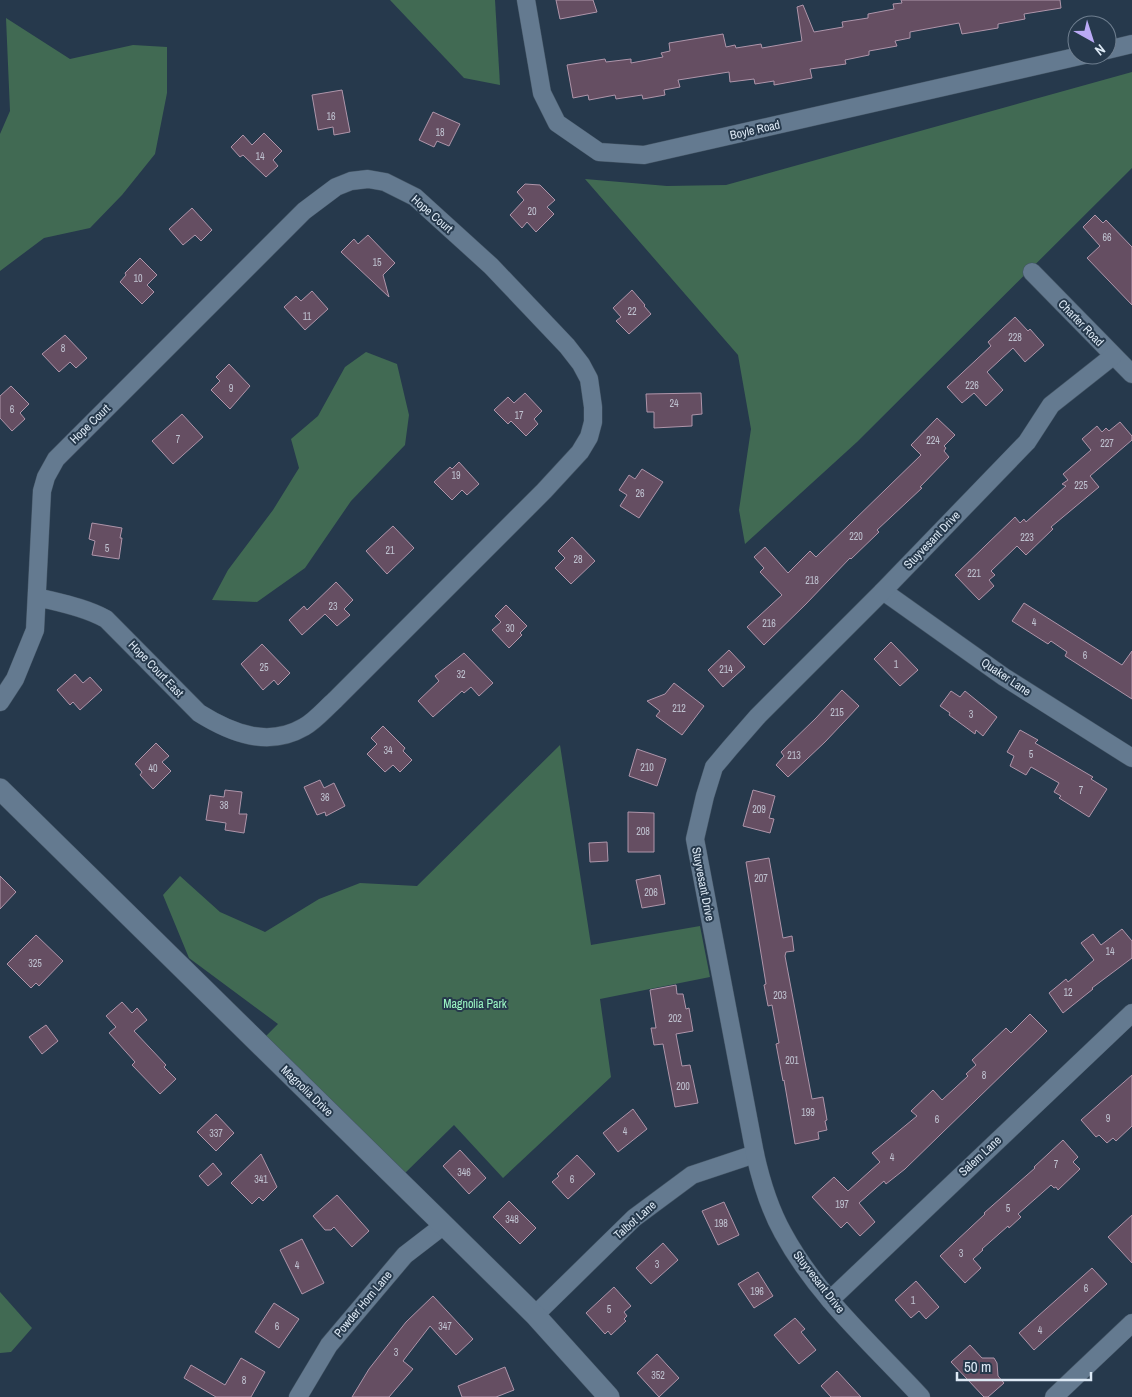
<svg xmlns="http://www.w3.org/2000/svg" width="1132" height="1397" viewBox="0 0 1132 1397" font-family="'Archivo Narrow',sans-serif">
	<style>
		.green { fill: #416a53 }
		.building { fill: #654e62; stroke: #ae95aa }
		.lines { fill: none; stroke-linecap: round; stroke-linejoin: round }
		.minor-casing { stroke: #435464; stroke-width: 19 }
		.tertiary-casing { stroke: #435464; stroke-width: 22 }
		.minor { stroke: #647a90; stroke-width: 18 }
		.tertiary { stroke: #647a90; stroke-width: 21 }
		.labels { text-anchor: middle; stroke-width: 4; stroke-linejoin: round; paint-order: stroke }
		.number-label { font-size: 10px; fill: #bfc2d0 }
		.street-label { font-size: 12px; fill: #dde9f5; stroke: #26394c }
		.park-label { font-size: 12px; fill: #9cf8c5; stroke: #26394c }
	</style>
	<rect width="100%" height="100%" fill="#26394c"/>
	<g class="green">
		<path d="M390,0H495L500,85L464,78Z"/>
		<path d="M6,18L70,59L133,45L167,47V93L155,154L122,195L90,228L44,238L0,271V134L10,111Z"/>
		<path d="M1132,72V168L857,442L745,544L739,510L751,429L738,355L585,179L667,186L726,185Z"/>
		<path d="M366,352L397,364L409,415L405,445L351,501L305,568L257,602L212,600L228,570L273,510L299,468L291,439L318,416L345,367Z"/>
		<path d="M560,745L591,945L700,926L710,977L600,999L611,1077L503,1178L454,1125L403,1175L264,1038L278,1024L189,958L163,895L180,876L220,912L265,932L319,899L360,883L417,886Z"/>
		<path d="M0,1292L32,1328L11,1352L0,1353Z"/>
	</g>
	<g class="building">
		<path d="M556,0H593L597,12L560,19Z"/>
		<path d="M901,0H1060L1061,8L1024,14L1025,19L998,24V28L962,34L959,23L910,32V38L895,41L897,46L869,51V55L845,60L846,64L810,69L812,78L774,85V81L755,84L754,79L730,82L729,72L678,80L680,87L664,90L665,95L643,99L642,95L616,99L615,95L589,100L588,95L573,98L567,65L605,59L606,62L631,59V63L663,57L661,53L670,51L669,43L723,34L726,47L735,45L736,48L761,44L762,48L802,41L797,7L803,5L814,32L843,27L842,22L868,18V14L894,9L893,4L902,3Z"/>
		<path d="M342,90L350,132L334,135L333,127L318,130L312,95Z"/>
		<path d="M433,112L460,124L449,146L437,141L434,147L419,140Z"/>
		<path d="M264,133L282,151L273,160L278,166L266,177L243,155L240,157L231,147L243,135L252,145Z"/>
		<path d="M525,184L540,185L555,200L547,207L554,214L536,232L527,222L522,228L510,215L524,200L517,192Z"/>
		<path d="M192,208L212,230L201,241L195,235L183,245L169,229Z"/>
		<path d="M1095,215L1103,223L1106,220L1132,247V305L1087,258L1100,246L1083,227Z"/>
		<path d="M368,235L395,263L383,275L389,297L341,252L354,239L358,244Z"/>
		<path d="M140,258L157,275L147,285L154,292L142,304L120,282L126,275L125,273Z"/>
		<path d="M632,290L645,305L644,306L651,314L629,334L616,321L621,317L613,308Z"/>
		<path d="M312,291L328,309L305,330L284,307L296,296L301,301Z"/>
		<path d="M1015,317L1028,331L1030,329L1044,345L1025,362L1013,348L987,372L1003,390L986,406L974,393L962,403L947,387L991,346L988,342Z"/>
		<path d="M65,335L87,358L76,368L70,362L59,372L42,354Z"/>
		<path d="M229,364L250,386L230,409L211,390L220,381L216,377Z"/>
		<path d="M11,386L29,404L20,413L25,419L12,431L0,418V396Z"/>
		<path d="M525,393L542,411L534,419L538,424L526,436L511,421L508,424L494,410L508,397L514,403Z"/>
		<path d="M701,393L702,414L692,415V426L654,428V412H647L646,394Z"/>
		<path d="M182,414L203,437L173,464L152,441Z"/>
		<path d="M937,418L955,435L944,446L946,448L944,451L949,457L920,487L922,488L877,530L879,532L851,559L850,558L806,604L764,645L747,627L782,595L760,572L764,568L754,557L765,547L788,573L810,551L816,557L921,455L911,445Z"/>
		<path d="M1120,422L1132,436V440L1090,476L1099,487L1051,527L1053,529L1026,555L1017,546L991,571L995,575L989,580L994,586L979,600L955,575L1015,517L1020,523L1024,519L1026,522L1066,486L1062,484L1068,480L1063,474L1091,450L1082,439L1097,426L1102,432L1106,428L1109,431Z"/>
		<path d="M459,462L479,484L467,495L462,490L452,500L434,482L450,467L452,469Z"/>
		<path d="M642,469L663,482L639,518L620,506L627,495L619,490L629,475L635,479Z"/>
		<path d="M92,523L122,528L120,538H122L119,559L92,555L95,541L89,539Z"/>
		<path d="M393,526L414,548L387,574L366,551Z"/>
		<path d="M572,537L595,561L571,584L555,568L565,558L558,551Z"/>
		<path d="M336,582L353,600L344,609L350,615L337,626L325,614L302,635L289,620L304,606L307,610Z"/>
		<path d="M1024,603L1122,665L1132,651V699L1065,656L1067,652L1051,641L1048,644L1012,621Z"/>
		<path d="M506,605L527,626L520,633L522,635L509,648L492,630L501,622L495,616Z"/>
		<path d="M891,642L918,670L900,686L874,659Z"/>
		<path d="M262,644L290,673L278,685L274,680L263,690L241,664Z"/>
		<path d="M729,650L745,667L723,687L708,670Z"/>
		<path d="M464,653L493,683L479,696L471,687L464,693L462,691L433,717L418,701L439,681L435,676Z"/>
		<path d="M75,674L83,683L90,677L102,690L80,710L73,702L70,705L57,690Z"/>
		<path d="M674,683L704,706L682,735L656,716L660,711L647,701L665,694Z"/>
		<path d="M842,690L859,706L825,742L788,777L776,765L784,756L781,752L816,718Z"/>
		<path d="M951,691L960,697L965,691L997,717L983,736L976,730L975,734L949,715L950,713L940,706Z"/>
		<path d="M383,726L405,748L403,751L412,760L400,772L393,765L385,772L367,754L377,744L371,738Z"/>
		<path d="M1020,730L1038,740L1035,743L1093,777L1091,779L1107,789L1089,817L1059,798L1061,796L1054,792L1059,783L1031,767L1026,775L1010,766L1014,756L1007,752Z"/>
		<path d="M156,743L169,756L162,762L171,771L153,789L140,775L142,772L135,764Z"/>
		<path d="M637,749L666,759L657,786L629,776Z"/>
		<path d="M320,780L324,788L334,783L345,806L326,816L325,812L317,815L304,787Z"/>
		<path d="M225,790L242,792L239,814H247L244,833L225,830L226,823L206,820L210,795L224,797Z"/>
		<path d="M753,790L775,796L769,818L774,819L770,833L743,826Z"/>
		<path d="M628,812L654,813V852H628Z"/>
		<path d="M607,842L608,861L590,862L589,843Z"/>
		<path d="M769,858L783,938L792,936L794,951L786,952L785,956L812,1099L823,1097L827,1120L825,1121L827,1130L818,1132L819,1139L795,1144L784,1080L783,1081L776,1044L779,1043L772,1005L768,1006L764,985L766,984L746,862Z"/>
		<path d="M660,875L665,904L642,908L636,880Z"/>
		<path d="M0,876L16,892L0,909Z"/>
		<path d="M1122,929L1132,941V958L1092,988L1093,989L1063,1013L1049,993L1066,979L1068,982L1094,960L1081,943L1093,934L1101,945Z"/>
		<path d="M36,935L63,961L39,986L36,983L31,988L7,964Z"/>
		<path d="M676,985L677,994H683L686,1009L689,1008L693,1031L676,1034L682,1066L690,1065L698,1103L675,1107L663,1044L654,1045L651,1028H656L650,990Z"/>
		<path d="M122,1002L132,1013L137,1008L147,1020L134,1031L166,1065L164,1067L176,1079L160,1094L132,1065L135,1062L109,1033L116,1027L106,1016Z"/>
		<path d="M1030,1014L1047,1031L905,1169L886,1184L884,1181L859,1203L875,1222L860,1236L847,1222L841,1228L812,1197L834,1177L848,1191L880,1162L872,1153L917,1116L911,1111L933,1090L942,1100L968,1076L966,1074L976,1065L972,1060L1006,1028L1011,1033Z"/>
		<path d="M46,1025L58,1041L42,1054L29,1037Z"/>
		<path d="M1132,1075V1126L1116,1141L1113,1138L1107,1143L1099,1135L1096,1137L1081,1120Z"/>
		<path d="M633,1109L647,1129L618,1152L603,1133Z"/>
		<path d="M216,1114L234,1133L216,1151L197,1132Z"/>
		<path d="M1063,1140L1078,1157L1073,1162L1080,1169L1058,1190L1056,1187L1054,1188L1051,1185L1018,1214L1021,1217L1009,1228L1008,1226L982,1249L983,1250L973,1259L981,1268L965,1283L940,1256L985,1214L984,1213L1035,1168L1034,1167Z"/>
		<path d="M460,1150L486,1178L469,1194L443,1166Z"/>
		<path d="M261,1154L277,1187L263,1201L259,1197L252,1204L231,1183Z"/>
		<path d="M577,1155L595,1174L568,1199L552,1182L559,1176L557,1174Z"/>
		<path d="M213,1163L222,1174L208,1186L199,1176Z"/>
		<path d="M337,1195L369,1231L352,1247L334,1227L331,1230H325L313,1216Z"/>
		<path d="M509,1201L536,1228L520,1244L493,1217Z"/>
		<path d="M724,1202L739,1235L718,1245L702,1211Z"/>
		<path d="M1132,1215V1263L1108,1237Z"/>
		<path d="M302,1239L324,1283L302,1294L280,1250Z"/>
		<path d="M663,1243L678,1260L651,1284L636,1268Z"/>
		<path d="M1092,1268L1107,1284L1034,1350L1019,1333Z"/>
		<path d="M758,1272L773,1296L754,1308L738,1284Z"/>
		<path d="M916,1281L939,1307L926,1319L919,1311L911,1318L895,1300Z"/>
		<path d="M614,1287L631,1306L624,1312L627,1316L624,1319L626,1321L611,1335L608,1331L605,1334L586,1313Z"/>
		<path d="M433,1296L473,1339L456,1355L430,1326L403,1361L413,1369L389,1397H352L369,1369L406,1322Z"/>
		<path d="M274,1303L299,1319L279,1348L255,1332Z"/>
		<path d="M795,1318L805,1329L801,1332L816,1350L799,1364L774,1335Z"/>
		<path d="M970,1345L982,1358H994L997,1363L998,1376L1004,1383L988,1397H984L951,1362Z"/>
		<path d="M657,1354L679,1378L659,1397L637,1373Z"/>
		<path d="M241,1358L265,1372L251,1397H216L184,1378L191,1365L225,1385Z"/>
		<path d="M505,1367L514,1390L496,1397H462L458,1386Z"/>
		<path d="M837,1371L861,1397H831L821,1386Z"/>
	</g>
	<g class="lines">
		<defs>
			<g id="minor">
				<path d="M526,0L542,93L557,123L599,152L644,155L1084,55"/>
				<path d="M1107,50L1132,44"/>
				<path d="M1032,272L1132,374"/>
				<path d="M883,591L1004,677L1132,758"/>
				<path d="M0,702L15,679L35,630L42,491L46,477L56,459L304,211L336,187L351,181L368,179L385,182L415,197L491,266L567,346L581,364L589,379L593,407V422L589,437L580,452L544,491L335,700C325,709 315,721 304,727C268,748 231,733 199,713L106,619C84,607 60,603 37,597"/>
				<path d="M830,1300L1132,1013"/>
				<path d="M535,1315L634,1218L692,1175L755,1154"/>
				<path d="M298,1397L329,1345L405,1255L444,1225"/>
				<path d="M921,1397C873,1345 817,1296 783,1233C769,1208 761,1181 755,1154L695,839L705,796L714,767L730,748L758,716L883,591L1027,442L1051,405L1113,356"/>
				<path d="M1054,1397L1132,1323"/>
			</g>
			<path id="tertiary" d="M0,789L457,1238L535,1315L609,1397"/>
		</defs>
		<use href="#minor" class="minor-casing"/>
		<use href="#tertiary" class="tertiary-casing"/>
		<use href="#minor" class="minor"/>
		<use href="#tertiary" class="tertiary"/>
	</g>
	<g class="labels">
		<g class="number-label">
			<text x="331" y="120">16</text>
			<text x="440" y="136">18</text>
			<text x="260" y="160">14</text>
			<text x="532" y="215">20</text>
			<text x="1107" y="241">66</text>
			<text x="377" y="266">15</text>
			<text x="138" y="282">10</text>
			<text x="632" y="315">22</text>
			<text x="307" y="320">11</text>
			<text x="1015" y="341">228</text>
			<text x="63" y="352">8</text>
			<text x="972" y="389">226</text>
			<text x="231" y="392">9</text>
			<text x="674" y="407">24</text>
			<text x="12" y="413">6</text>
			<text x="519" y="419">17</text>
			<text x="178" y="443">7</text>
			<text x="933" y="444">224</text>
			<text x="1107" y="447">227</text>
			<text x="456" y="479">19</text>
			<text x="1081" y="489">225</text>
			<text x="640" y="497">26</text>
			<text x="856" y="540">220</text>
			<text x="1027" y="541">223</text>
			<text x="107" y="552">5</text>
			<text x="390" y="554">21</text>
			<text x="578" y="563">28</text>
			<text x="974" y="577">221</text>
			<text x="812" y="584">218</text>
			<text x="333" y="610">23</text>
			<text x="1034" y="626">4</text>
			<text x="769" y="627">216</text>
			<text x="510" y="632">30</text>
			<text x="1085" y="659">6</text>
			<text x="896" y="668">1</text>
			<text x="264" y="671">25</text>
			<text x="726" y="673">214</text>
			<text x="461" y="678">32</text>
			<text x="679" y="712">212</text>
			<text x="837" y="716">215</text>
			<text x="971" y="718">3</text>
			<text x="388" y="754">34</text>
			<text x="1031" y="758">5</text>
			<text x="794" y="759">213</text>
			<text x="647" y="771">210</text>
			<text x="153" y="772">40</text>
			<text x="1081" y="794">7</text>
			<text x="325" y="801">36</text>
			<text x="224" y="809">38</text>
			<text x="759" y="813">209</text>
			<text x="643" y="835">208</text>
			<text x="761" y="882">207</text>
			<text x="651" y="896">206</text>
			<text x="1110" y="955">14</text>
			<text x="35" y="967">325</text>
			<text x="1068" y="996">12</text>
			<text x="780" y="999">203</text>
			<text x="675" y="1022">202</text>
			<text x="792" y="1064">201</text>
			<text x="984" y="1079">8</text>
			<text x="683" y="1090">200</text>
			<text x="808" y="1116">199</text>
			<text x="1108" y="1122">9</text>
			<text x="937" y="1123">6</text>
			<text x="625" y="1135">4</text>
			<text x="216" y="1137">337</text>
			<text x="892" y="1161">4</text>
			<text x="1056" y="1168">7</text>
			<text x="464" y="1176">346</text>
			<text x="261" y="1183">341</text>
			<text x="572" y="1183">6</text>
			<text x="842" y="1208">197</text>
			<text x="1008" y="1212">5</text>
			<text x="512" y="1223">348</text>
			<text x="721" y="1227">198</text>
			<text x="961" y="1257">3</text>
			<text x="657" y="1268">3</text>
			<text x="297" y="1269">4</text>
			<text x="1086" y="1292">6</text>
			<text x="757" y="1295">196</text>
			<text x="913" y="1304">1</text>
			<text x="609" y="1313">5</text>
			<text x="277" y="1330">6</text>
			<text x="445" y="1330">347</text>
			<text x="1040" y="1334">4</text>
			<text x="396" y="1356">3</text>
			<text x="658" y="1379">352</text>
			<text x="244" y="1384">8</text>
		</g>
		<g class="street-label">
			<text transform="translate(755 130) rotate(-13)" y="4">Boyle Road</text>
			<text transform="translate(432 214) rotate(41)" y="4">Hope Court</text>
			<text transform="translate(1081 323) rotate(46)" y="4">Charter Road</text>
			<text transform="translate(90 424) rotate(-44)" y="4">Hope Court</text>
			<text transform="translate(932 540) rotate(-46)" y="4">Stuyvesant Drive</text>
			<text transform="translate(156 669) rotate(46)" y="4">Hope Court East</text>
			<text transform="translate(1006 677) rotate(34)" y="4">Quaker Lane</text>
			<text transform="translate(703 884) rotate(79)" y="4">Stuyvesant Drive</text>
			<text transform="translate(307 1091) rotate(44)" y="4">Magnolia Drive</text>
			<text transform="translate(980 1156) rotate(-43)" y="4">Salem Lane</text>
			<text transform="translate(635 1220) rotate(-41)" y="4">Talbot Lane</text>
			<text transform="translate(819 1282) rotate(52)" y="4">Stuyvesant Drive</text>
			<text transform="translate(363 1304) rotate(-50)" y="4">Powder Horn Lane</text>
		</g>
		<g class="park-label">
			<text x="475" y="1008">Magnolia Park</text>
		</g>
	</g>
	<g transform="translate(1092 40) rotate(141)"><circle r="24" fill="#26394c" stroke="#6f7f90"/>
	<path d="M0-4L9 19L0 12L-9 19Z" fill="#bbaaf6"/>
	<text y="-8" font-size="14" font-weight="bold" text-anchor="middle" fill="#dde9f5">N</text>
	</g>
	<path d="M957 1372v8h134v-8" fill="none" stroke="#dde9f5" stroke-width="2.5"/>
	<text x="964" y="1372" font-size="15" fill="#dde9f5" stroke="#26394c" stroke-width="4" paint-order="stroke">50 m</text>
</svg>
